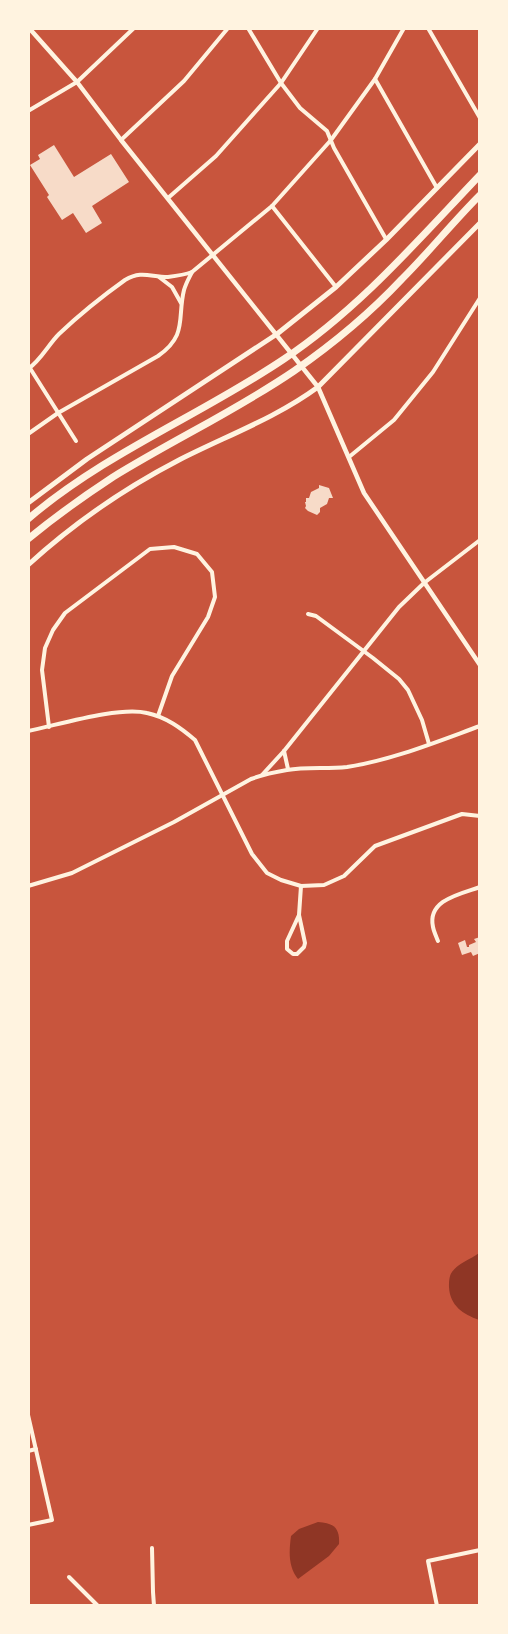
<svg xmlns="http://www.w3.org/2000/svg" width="508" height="1634" viewBox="0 0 508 1634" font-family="Helvetica,sans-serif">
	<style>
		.water { fill: #8f3625 }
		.building { fill: #f7dbc8 }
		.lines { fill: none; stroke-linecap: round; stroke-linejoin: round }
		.minor { stroke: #fff3e0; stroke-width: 4 }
		.tertiary { stroke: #fff3e0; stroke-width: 4.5 }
		.secondary { stroke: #fff3e0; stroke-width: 5 }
		.motorway { stroke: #fff3e0; stroke-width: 7 }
	</style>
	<rect width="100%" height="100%" fill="#c8553d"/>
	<g class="water">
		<path d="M479,1253V1320C463,1314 450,1306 449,1287C449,1282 449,1276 452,1272C457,1264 471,1259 479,1253Z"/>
		<path d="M318,1522C333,1523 340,1527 339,1544L329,1556L298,1579C288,1567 289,1551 291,1536L299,1529Z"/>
	</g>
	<g class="building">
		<path d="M54,145L74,177L111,154L129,182L92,206L102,223L86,233L73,213L62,220L47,197L49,195L30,165L40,159L38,155Z"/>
		<path d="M319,485L329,488L333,498H329L327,504L320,508V512L317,515L308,511L305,508L306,506L305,502H306V498H309L311,492L319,488Z"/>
		<path d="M480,937V953L473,956L471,952L462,955L458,943L465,940L467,947H469V945L476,942L474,939Z"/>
	</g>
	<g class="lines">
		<g class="minor">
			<path d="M248,28L281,83L300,108L327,131L334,148L386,239"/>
			<path d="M428,28L480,118"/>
			<path d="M375,79L437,188"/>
			<path d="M28,111L77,82L134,28"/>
			<path d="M121,140L184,81L228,28"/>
			<path d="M168,198L216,156L281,83L318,28"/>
			<path d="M272,206L336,287"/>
			<path d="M159,277L172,287L181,303"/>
			<path d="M28,365L76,441"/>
			<path d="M28,369C41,360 48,345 59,334C78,316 104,295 125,280C142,270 150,277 168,277C176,276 184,275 192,272L272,206L331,140L375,79L404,28"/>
			<path d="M28,434L58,413L158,356C188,335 177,318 184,290C186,283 189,278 192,272"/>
			<path d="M349,457L394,420L433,372L480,298"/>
			<path d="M308,614L316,616L373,658L399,679L408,690L422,720L429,744"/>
			<path d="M49,727L42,670L45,648L53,630L65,613L150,549L174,547L197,554L212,572L215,597L208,617L172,676L158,716"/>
			<path d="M28,731C58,725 119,706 147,713C166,717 181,728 195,740L252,854L267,873L281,880L301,886L324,885L344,876L375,846L462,814L480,816"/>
			<path d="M284,751L288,769"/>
			<path d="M262,775L284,751L399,607L424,583L480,540"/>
			<path d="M28,886L72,873L174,822L251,779C262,775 275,772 287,770C306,767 327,769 347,767C392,760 436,742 480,726"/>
			<path d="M299,915L305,943L304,947L297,954H293L287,949V941L299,915L301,886"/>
			<path d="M438,941C436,936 434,932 433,927C427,900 460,894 480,887"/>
			<path d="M28,1415L52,1520L28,1525"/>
			<path d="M28,1451L36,1449"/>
			<path d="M152,1548L153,1592L154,1606"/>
			<path d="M69,1577L98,1606"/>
			<path d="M437,1606L428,1561L480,1550"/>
		</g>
		<path class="tertiary" d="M29,28L77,82L121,140L318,387L364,493L480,665"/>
		<g class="secondary">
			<path d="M28,503L87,459L277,334L336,287L386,240L480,144"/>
			<path d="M28,565C74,523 125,488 179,460C226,436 276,418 318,387L480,223"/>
		</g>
		<g class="motorway">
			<path d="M28,519C105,453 201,415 284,359C359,309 418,240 480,175"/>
			<path d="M28,539C56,516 84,496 113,477C173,440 237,410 294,371C333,344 370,313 402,279C429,252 453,222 480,195"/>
		</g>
	</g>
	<rect width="508" height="1634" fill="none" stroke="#fff3e0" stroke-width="60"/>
</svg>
